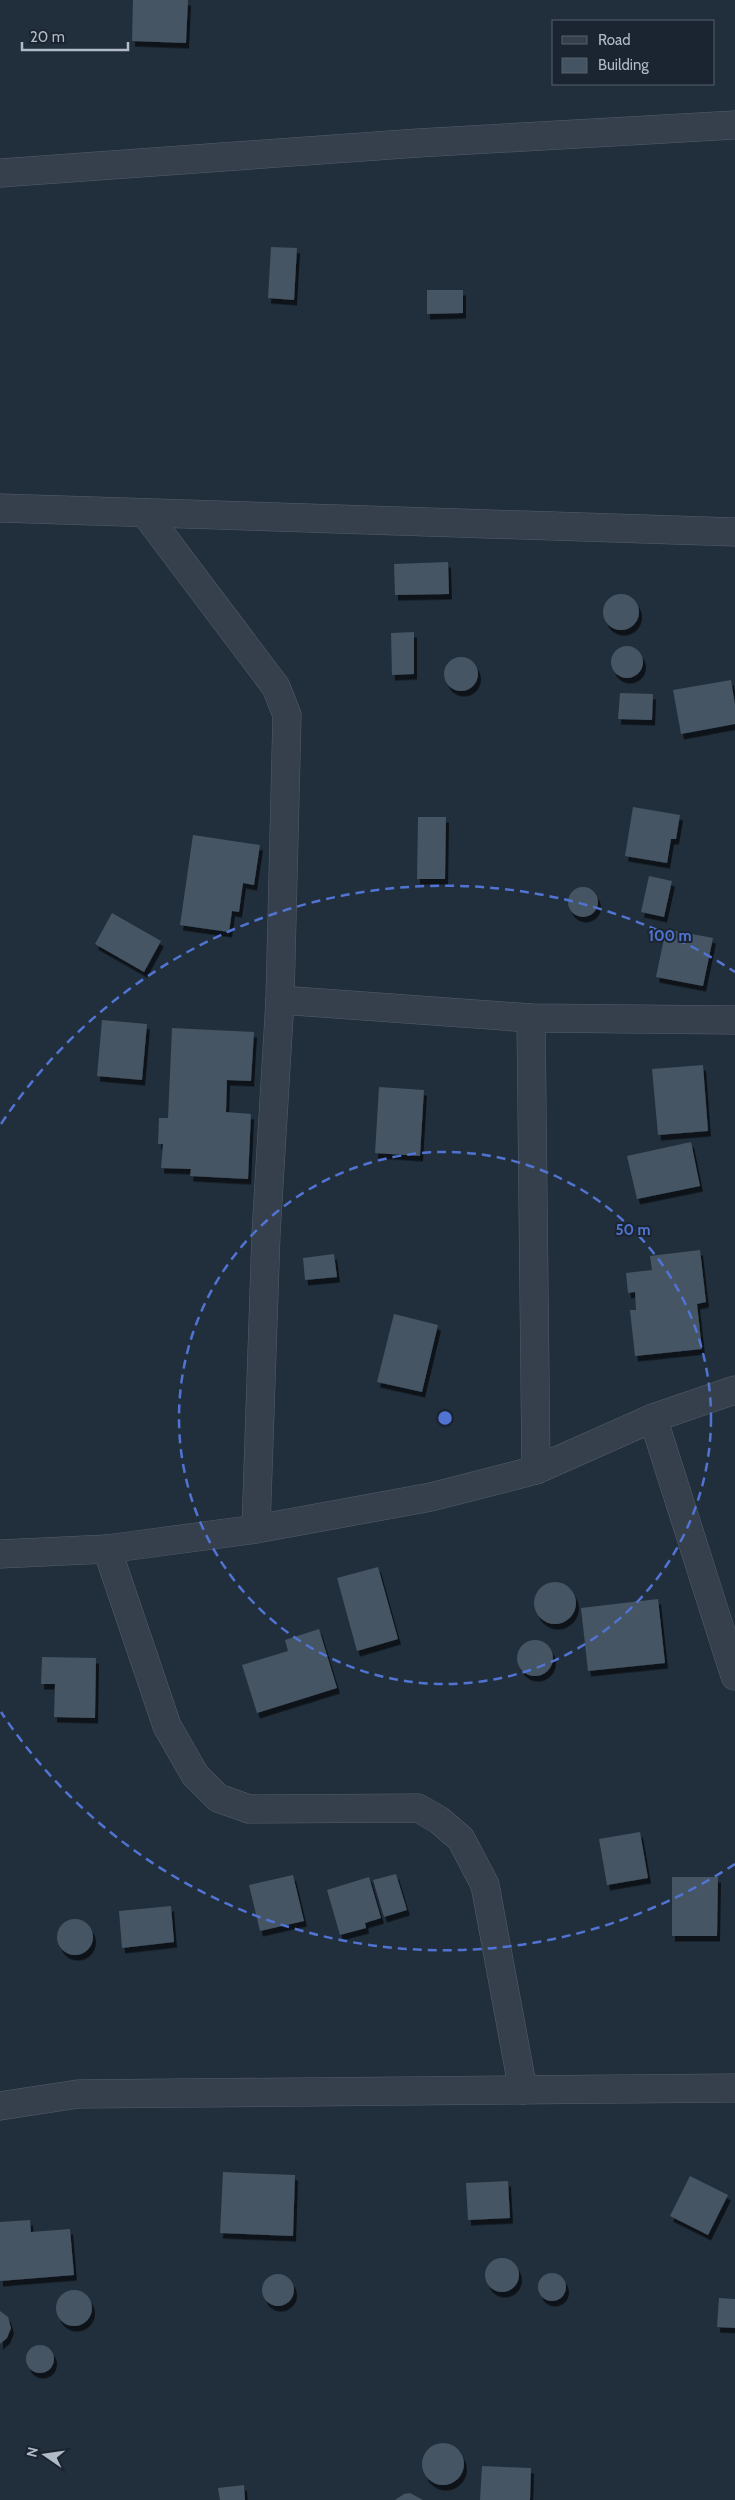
<svg xmlns="http://www.w3.org/2000/svg" width="735" height="2500" viewBox="0 0 735 2500" font-family="Cabin,sans-serif">
	<style>
		.building { fill: #455463; filter: url(#shadow) }
		.lines { fill: none; stroke-linecap: round; stroke-linejoin: round }
		.minor-casing { stroke: #545e6a; stroke-width: 29 }
		.minor { stroke: #35404c; stroke-width: 28 }
		.ring { fill: none; stroke: #5174d2; stroke-width: 2.5; stroke-dasharray: 9 6 }
		.centre { fill: #5174d2; stroke: #1b2531; stroke-width: 2.5 }
		.ring-label { font-size: 15px; text-anchor: middle; font-weight: bold; fill: #5174d2; stroke: #1b2531; stroke-width: 4; stroke-linejoin: round; paint-order: stroke }
	</style>
	<defs>
		<filter id="shadow"><feDropShadow dx="3" dy="5.5" stdDeviation="0" flood-color="#0009"/></filter>
	</defs>
	<rect width="100%" height="100%" fill="#212f3c"/>
	<g class="building">
		<path d="M133,0H188L186,43L132,41Z"/>
		<path d="M271,247L297,248L294,300L268,298Z"/>
		<path d="M427,290H463V313L427,314Z"/>
		<path d="M448,562L449,594L395,595L394,564Z"/>
		<circle cx="621" cy="612" r="18"/>
		<path d="M414,632V674L392,675L391,633Z"/>
		<circle cx="627" cy="662" r="16"/>
		<circle cx="461" cy="674" r="17"/>
		<path d="M731,680L735,705V724L681,734L673,690Z"/>
		<path d="M620,693L653,694L652,720L618,719Z"/>
		<path d="M633,807L680,815L676,839H671L667,863L625,856Z"/>
		<path d="M418,817H446L445,879H417Z"/>
		<path d="M193,835L260,845L254,885L243,883L239,912L232,911L229,932L180,925Z"/>
		<path d="M649,876L672,881L664,917L641,912Z"/>
		<circle cx="583" cy="902" r="15"/>
		<path d="M112,913L161,941L144,972L95,944Z"/>
		<path d="M666,929L713,938L703,986L656,977Z"/>
		<path d="M102,1020L147,1024L142,1080L97,1076Z"/>
		<path d="M172,1028L254,1032L251,1081L227,1080L226,1112L251,1114L248,1179L190,1176L191,1169L161,1168L163,1144H158L159,1118H168Z"/>
		<path d="M703,1065L708,1131L658,1135L652,1069Z"/>
		<path d="M379,1087L424,1090L420,1156L375,1153Z"/>
		<path d="M691,1142L700,1186L637,1199L627,1156Z"/>
		<path d="M700,1250L706,1302L697,1304L702,1349L635,1356L630,1310H636L635,1292L628,1293L626,1273L652,1270L650,1256Z"/>
		<path d="M334,1254L337,1277L305,1280L303,1258Z"/>
		<path d="M394,1314L438,1325L422,1392L377,1382Z"/>
		<path d="M378,1567L398,1639L357,1651L337,1578Z"/>
		<circle cx="555" cy="1603" r="21"/>
		<path d="M658,1599L665,1663L588,1671L581,1608Z"/>
		<path d="M319,1629L337,1688L257,1713L242,1665L288,1651L285,1640Z"/>
		<circle cx="535" cy="1658" r="18"/>
		<path d="M42,1657L96,1658L95,1718L54,1717L55,1684H41Z"/>
		<path d="M640,1832L648,1878L607,1885L599,1839Z"/>
		<path d="M396,1874L407,1910L384,1917L373,1880Z"/>
		<path d="M293,1875L304,1921L260,1931L249,1885Z"/>
		<path d="M369,1877L381,1918L365,1923L366,1928L340,1935L327,1890Z"/>
		<path d="M672,1877H718L717,1936H672Z"/>
		<path d="M171,1906L174,1942L122,1948L119,1911Z"/>
		<circle cx="75" cy="1937" r="18"/>
		<path d="M223,2172L295,2175L293,2236L220,2233Z"/>
		<path d="M690,2176L728,2195L708,2235L670,2216Z"/>
		<path d="M508,2181L510,2218L468,2220L466,2183Z"/>
		<path d="M30,2220L31,2232L70,2229L74,2275L0,2281V2222Z"/>
		<circle cx="502" cy="2275" r="17"/>
		<circle cx="552" cy="2287" r="14"/>
		<circle cx="278" cy="2290" r="16"/>
		<circle cx="74" cy="2308" r="18"/>
		<path d="M719,2298L735,2299V2328L717,2327Z"/>
		<path d="M0,2311L8,2317L11,2328L7,2338L0,2344Z"/>
		<circle cx="40" cy="2359" r="14"/>
		<circle cx="443" cy="2464" r="21"/>
		<path d="M482,2466L531,2468L530,2500H480Z"/>
		<path d="M244,2485L245,2500H220L218,2488Z"/>
		<path d="M410,2493L423,2500H395L404,2494Z"/>
	</g>
	<g class="lines">
		<defs>
			<g id="minor">
				<path d="M0,173L418,143L735,125"/>
				<path d="M0,508L735,532"/>
				<path d="M145,513L276,687L287,715L280,1000L266,1234L256,1529"/>
				<path d="M280,1000L531,1018L735,1020"/>
				<path d="M531,1018L536,1470"/>
				<path d="M653,1418L735,1676"/>
				<path d="M107,1549L167,1726L195,1775L218,1798L249,1809L418,1808L439,1820L461,1839L485,1885L523,2090"/>
				<path d="M0,1554L107,1549L256,1529L431,1497L536,1470L653,1418L735,1390"/>
				<path d="M0,2106L78,2094L735,2088"/>
			</g>
		</defs>
		<use href="#minor" class="minor-casing"/>
		<use href="#minor" class="minor"/>
	</g>
	<g class="ring">
		<circle cx="445" cy="1418" r="266"/>
		<path d="M735 1864A532 532 0 0 1 1 1712M1 1124A532 532 0 0 1 735 972"/>
	</g>
	<circle cx="445" cy="1418" r="8" class="centre"/>
	<g class="ring-label">
		<text x="670" y="941">100 m</text>
		<text x="633" y="1235">50 m</text>
	</g>
	<rect x="552" y="20" width="162" height="65" fill="#1b2531" stroke="#57616d"/>
	<rect x="562" y="36" width="25" height="8" fill="#35404c" stroke="#57616d"/>
	<text x="598" y="45" font-size="15" fill="#b1bbc8">Road</text>
	<rect x="562" y="58" width="25" height="15" fill="#455463" stroke="#57616d"/>
	<text x="598" y="70" font-size="15" fill="#b1bbc8">Building</text>
	<g transform="translate(45 2455) rotate(283)" stroke="#1b2531" stroke-width="4" paint-order="stroke">
	<path d="M0-4L9 19L0 12L-9 19Z" fill="#b1bbc8"/>
	<text y="-8" font-size="14" font-weight="bold" text-anchor="middle" fill="#b1bbc8">N</text>
	</g>
	<path d="M22 42v8h106v-8" fill="none" stroke="#b1bbc8" stroke-width="2.5"/>
	<text x="30" y="42" font-size="15" fill="#b1bbc8" stroke="#1b2531" stroke-width="4" paint-order="stroke">20 m</text>
</svg>
